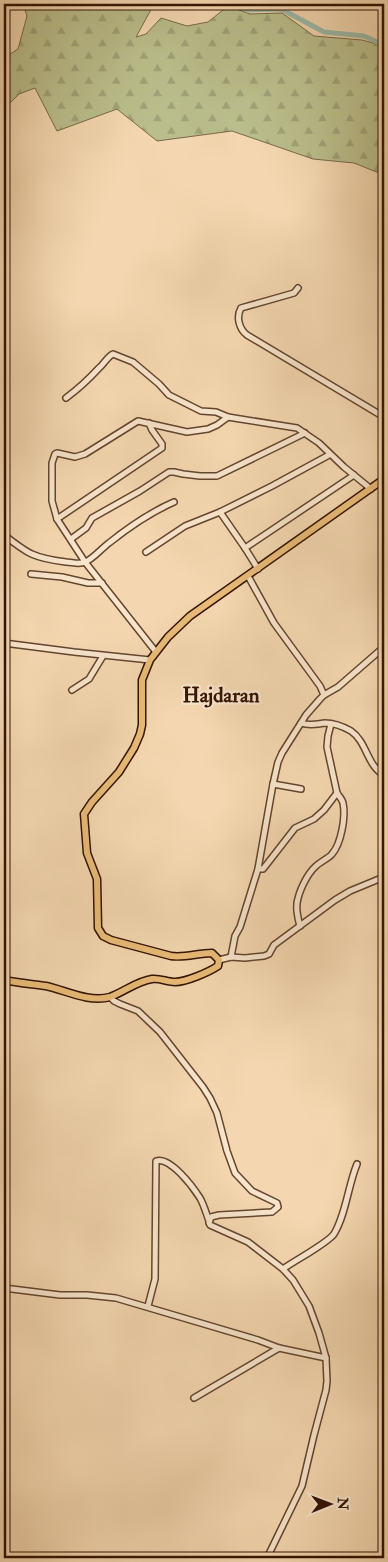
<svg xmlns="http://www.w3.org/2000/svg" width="388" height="1562" viewBox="0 0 388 1562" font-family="'IM FELL Double Pica',serif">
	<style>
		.forest { fill: url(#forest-firs); stroke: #776948 }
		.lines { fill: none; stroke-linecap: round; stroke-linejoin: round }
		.canal { stroke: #9cbaa8; stroke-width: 5 }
		.minor-casing { stroke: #64452e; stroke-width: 8 }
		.major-casing { stroke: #341403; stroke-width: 9 }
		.minor { stroke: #f8e5cc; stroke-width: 5 }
		.major { stroke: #eabc78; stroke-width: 6 }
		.labels { text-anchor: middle; stroke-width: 4.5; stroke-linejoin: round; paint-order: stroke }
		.quarter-label { font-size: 21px; font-weight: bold; fill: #341403; stroke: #f8e5cc }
	</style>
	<defs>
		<pattern id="forest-firs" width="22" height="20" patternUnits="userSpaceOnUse" patternTransform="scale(1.25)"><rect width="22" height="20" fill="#babe8c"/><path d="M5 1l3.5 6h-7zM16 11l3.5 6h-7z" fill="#a0a277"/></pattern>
	</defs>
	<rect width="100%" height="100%" fill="#f4d7b0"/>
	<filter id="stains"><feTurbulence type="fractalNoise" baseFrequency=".004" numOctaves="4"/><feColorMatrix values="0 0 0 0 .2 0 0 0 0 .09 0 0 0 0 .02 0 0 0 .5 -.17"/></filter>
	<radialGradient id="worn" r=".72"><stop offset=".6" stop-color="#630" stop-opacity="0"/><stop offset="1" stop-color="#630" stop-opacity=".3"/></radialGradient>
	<path class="forest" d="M23,4H154L136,37L146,34L161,18L187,26L208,22L228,6L250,14L282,13L314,36L362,40L384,46V175L354,163L313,159L232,131L157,141L117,109L57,131L35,88L19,94L4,109V58L18,49L27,16Z"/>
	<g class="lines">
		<path class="canal" d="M237,4L240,7L247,10L281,9L324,32L364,36L384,45"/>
		<defs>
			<g id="minor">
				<path d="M298,288L294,293L287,295L241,308C236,317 239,329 247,335L384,417"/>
				<path d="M66,398C78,389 89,379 99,368C104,364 107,357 113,354L133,362L159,384L169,395L201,411L216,412L228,417"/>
				<path d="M57,519L162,448V444L152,430L149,423"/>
				<path d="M4,535C28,554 34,558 66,562C72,562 79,565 85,562C92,560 102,548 109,543C129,527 151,512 174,502"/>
				<path d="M71,539L86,528L92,518L140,491L169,472H174L183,474L200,476H217L305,433"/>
				<path d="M245,548L354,475"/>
				<path d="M146,552L185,526L220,512"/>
				<path d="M258,569L245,548L220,512L272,486L329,455"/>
				<path d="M31,574L62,577L88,583H102"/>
				<path d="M248,576L274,623L320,686L324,695"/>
				<path d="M4,643L74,652L150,660"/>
				<path d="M156,652L85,562L57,519L52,501V463L55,454L57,453L75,457L85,454L138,421L187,432L208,429L217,425L228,417L234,418L297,428L319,443L344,467L371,489"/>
				<path d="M72,690L89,679L103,656"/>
				<path d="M301,723C310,726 316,724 325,723C333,723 344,727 351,731C367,742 367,766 384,775"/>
				<path d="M273,784L301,789"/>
				<path d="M258,869L273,784L278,762L282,753L306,715L320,699L324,695L338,687L384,647"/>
				<path d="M300,926C298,919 296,911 297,903C299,891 307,874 316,866C321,861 328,859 332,854C341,844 346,817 343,803C342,799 339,796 337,793"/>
				<path d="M231,957L235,936L240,927L258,869H263L267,864L295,828L314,819L324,810L337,793L327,747L328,736L331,724"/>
				<path d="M219,960L231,957L245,958L264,956L269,954L274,945L335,900L350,891L384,877"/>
				<path d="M110,997L114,1001L120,1004L138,1011L160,1032L203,1087L210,1098L217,1113L227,1151L235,1173L252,1191L277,1203L278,1207L272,1212L219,1215L211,1217L209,1223L210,1225L248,1242L283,1269L293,1280L309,1306L319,1333L326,1358L327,1381L326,1390L314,1435L302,1486L267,1558"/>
				<path d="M283,1269C294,1261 328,1243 334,1234C346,1214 348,1186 357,1164"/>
				<path d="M4,1288L60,1295H87L116,1298L258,1340L279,1348L326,1358"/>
				<path d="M148,1306L155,1279L156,1161C170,1156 193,1187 200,1198C204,1205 206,1213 209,1221"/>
				<path d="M194,1398L279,1348"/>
			</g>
			<path id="major" d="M4,980C18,983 32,984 46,986C65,990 89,1003 110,997C124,992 137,981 152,979C160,978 167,982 175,982C186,982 209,972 218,966L219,960L212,953C198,953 185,958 171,956L111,940L103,936L98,928L97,879L87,853L84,814L92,802L119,772L134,748L140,734L142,725V680L150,660L168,637L190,616L384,479"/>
		</defs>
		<use href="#minor" class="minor-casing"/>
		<use href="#major" class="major-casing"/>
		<use href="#minor" class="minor"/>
		<use href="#major" class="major"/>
	</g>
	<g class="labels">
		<g class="quarter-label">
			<text x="221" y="702">Hajdaran</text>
		</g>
	</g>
	<rect width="388" height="1562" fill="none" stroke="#f4d7b0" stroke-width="20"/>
	<rect x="5" y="5" width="378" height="1552" fill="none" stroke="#341403" stroke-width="2.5"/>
	<rect x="10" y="10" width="368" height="1542" fill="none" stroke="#341403"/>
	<g transform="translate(330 1504) rotate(89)" stroke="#f8e5cc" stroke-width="4" paint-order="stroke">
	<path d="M0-4L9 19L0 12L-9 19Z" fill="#341403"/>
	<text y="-8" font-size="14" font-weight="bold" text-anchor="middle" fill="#341403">N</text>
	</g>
	<rect width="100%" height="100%" filter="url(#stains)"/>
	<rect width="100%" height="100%" fill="url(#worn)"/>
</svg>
